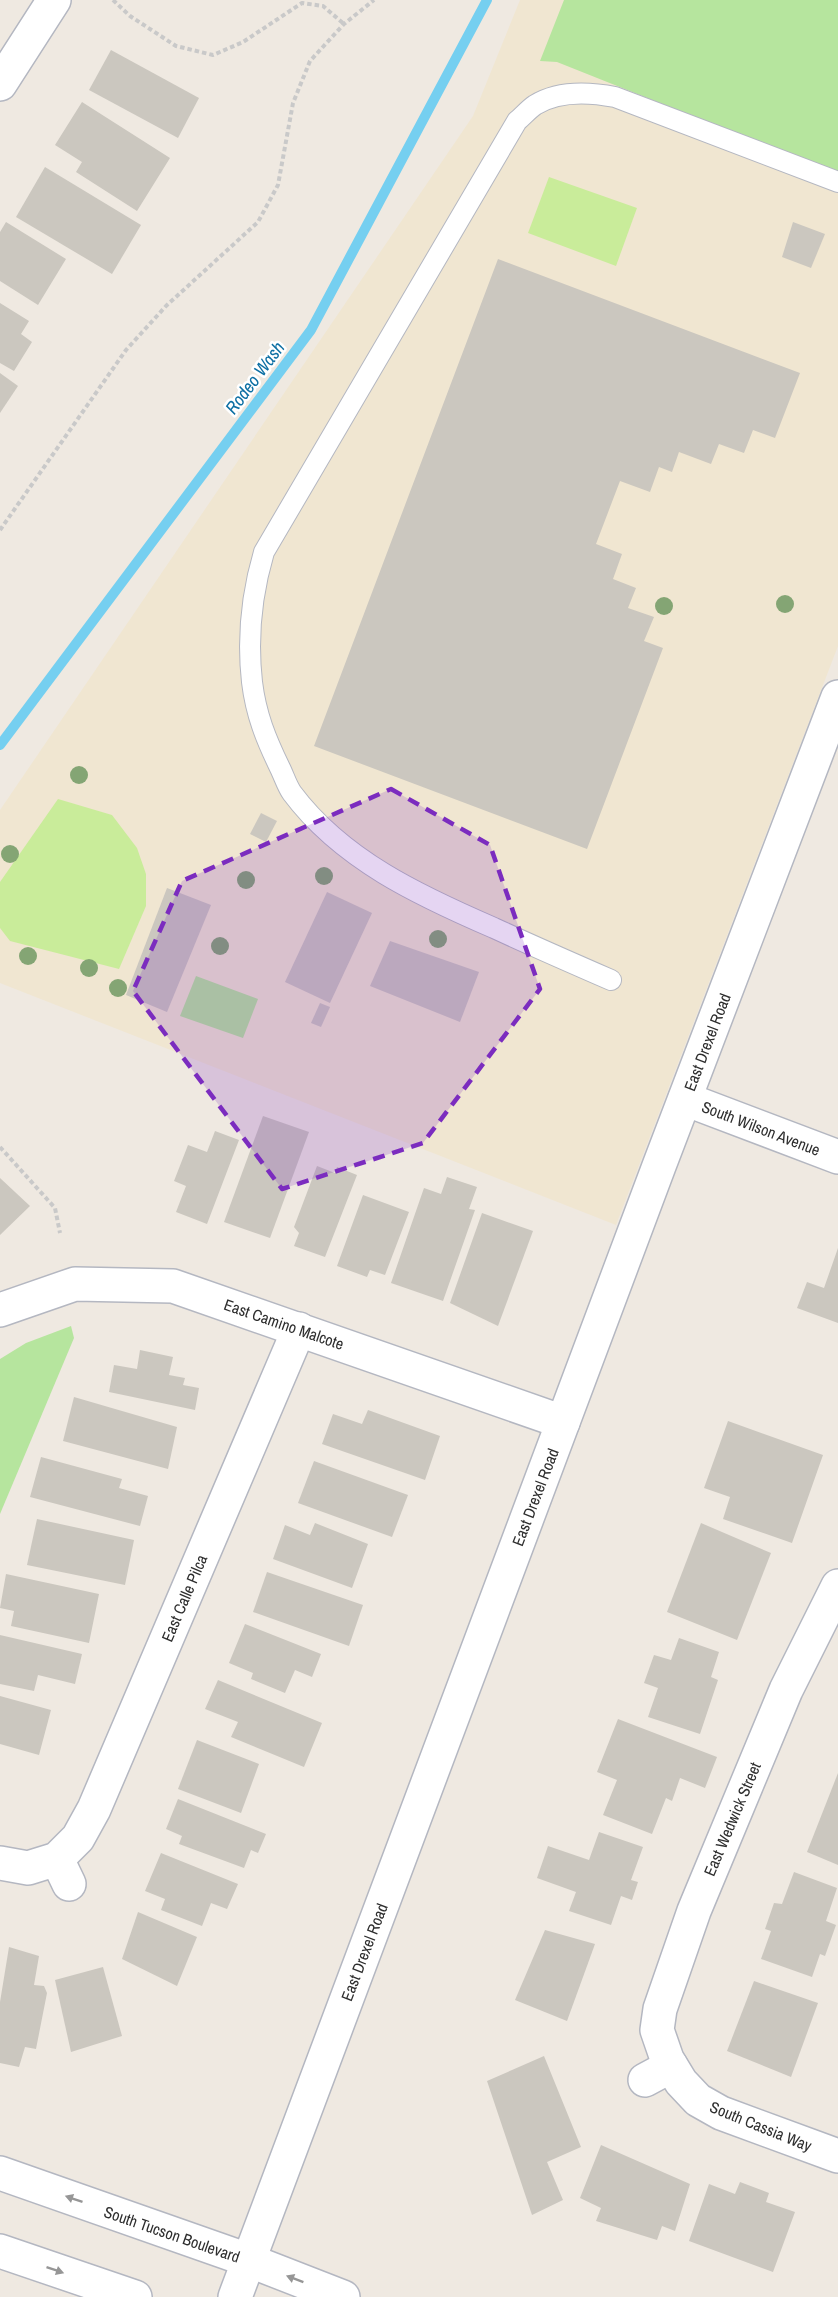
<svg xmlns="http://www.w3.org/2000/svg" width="838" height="2297" viewBox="0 0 838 2297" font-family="'Archivo Narrow',sans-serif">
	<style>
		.education { fill: #f0e6d1 }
		.green { fill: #b6e59e }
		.pitch { fill: #c9ec9a }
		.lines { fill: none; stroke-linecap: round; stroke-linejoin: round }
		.stream { stroke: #75cff0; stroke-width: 10 }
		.building { fill: #cbc7bf }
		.lane-casing { stroke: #b4b7c1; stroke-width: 22 }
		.street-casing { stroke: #b4b7c1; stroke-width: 36 }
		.secondary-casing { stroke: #b4b7c1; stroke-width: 36 }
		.path { stroke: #c9c9c9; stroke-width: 4; stroke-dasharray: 4.5 3; stroke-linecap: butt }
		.lane { stroke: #fff; stroke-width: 20 }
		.street { stroke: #fff; stroke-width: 33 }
		.secondary { stroke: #fff; stroke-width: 33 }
		.tree { fill: #84a574 }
		.oneway { fill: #969696 }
		.marked { fill: #7b2cbf; fill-opacity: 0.2; stroke: #7b2cbf; stroke-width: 4.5; stroke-dasharray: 12 8; stroke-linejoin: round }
		.labels { text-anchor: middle; stroke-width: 5; stroke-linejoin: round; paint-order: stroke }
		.street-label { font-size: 16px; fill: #2e2e2e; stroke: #fff }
		.water-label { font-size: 18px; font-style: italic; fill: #0d6fa3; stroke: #fff }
	</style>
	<rect width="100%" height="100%" fill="#efe9e1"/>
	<path class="education" d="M520,0H838V646L616,1225L0,983V810L473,116Z"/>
	<g class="green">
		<path d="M564,0H838V174L557,62L540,61Z"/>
		<path d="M196,976L258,999L243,1038L180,1016Z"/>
		<path d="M71,1326L74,1338L0,1514V1359L26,1343Z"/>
	</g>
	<g class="pitch">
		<path d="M549,177L637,208L616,266L528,233Z"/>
		<path d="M58,799L112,815L137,848L146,874V906L119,969L10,941L0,928V882Z"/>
	</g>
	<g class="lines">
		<path class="stream" d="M0,745L311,330L487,0"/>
	</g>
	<g class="building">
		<path d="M111,50L199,98L178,138L89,90Z"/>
		<path d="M82,102L170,158L137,211L76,172L82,162L55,145Z"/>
		<path d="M45,167L141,225L112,274L16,217Z"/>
		<path d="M6,222L66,259L38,305L0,281V232Z"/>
		<path d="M793,222L825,234L811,268L782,257Z"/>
		<path d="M498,259L800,373L775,438L753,430L744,453L719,444L711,464L679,452L672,472L659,467L650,492L620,481L596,544L622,554L613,579L636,588L628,608L654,617L644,641L663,648L587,849L314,746Z"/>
		<path d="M0,303L29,321L21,334L32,342L14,371L0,363Z"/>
		<path d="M0,373L18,386L0,413Z"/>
		<path d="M261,813L277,821L266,842L250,834Z"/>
		<path d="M167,888L211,905L167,1012L126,995Z"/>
		<path d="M327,892L372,913L330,1003L285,982Z"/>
		<path d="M390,941L479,972L460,1022L370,986Z"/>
		<path d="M320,1003L330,1007L321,1027L311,1023Z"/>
		<path d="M263,1116L309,1132L270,1238L224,1222Z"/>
		<path d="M215,1131L239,1140L207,1224L176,1212L186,1186L174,1181L188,1145L207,1152Z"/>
		<path d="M317,1166L335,1173L337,1167L357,1175L325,1257L294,1246L299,1233L294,1227Z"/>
		<path d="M447,1177L477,1187L469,1209L475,1210L443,1301L391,1283L424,1188L441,1194Z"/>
		<path d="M0,1178L30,1206L0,1235Z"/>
		<path d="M363,1195L409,1212L385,1275L370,1270L367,1277L337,1266Z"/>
		<path d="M482,1213L533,1231L498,1326L450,1303Z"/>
		<path d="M838,1248V1323L797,1308L807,1282L824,1288Z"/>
		<path d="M140,1350L173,1357L169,1375L185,1378L183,1385L199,1388L195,1410L109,1392L114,1365L137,1369Z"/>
		<path d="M74,1397L177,1427L168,1469L63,1441Z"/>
		<path d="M368,1410L440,1436L425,1480L322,1444L333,1414L362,1424Z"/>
		<path d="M728,1421L823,1455L792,1543L723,1519L730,1497L704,1488Z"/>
		<path d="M41,1457L122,1479L119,1488L148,1496L140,1526L30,1497Z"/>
		<path d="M314,1461L408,1495L392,1537L298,1503Z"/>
		<path d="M37,1519L134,1540L125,1585L27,1565Z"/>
		<path d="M315,1523L368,1544L352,1588L273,1559L285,1525L310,1535Z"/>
		<path d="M701,1523L771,1553L737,1640L667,1612Z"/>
		<path d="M267,1572L363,1605L349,1646L253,1612Z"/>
		<path d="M6,1574L99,1594L89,1643L11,1626L14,1611L0,1608Z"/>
		<path d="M245,1624L321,1654L312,1677L295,1670L285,1693L251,1679L253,1673L229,1663Z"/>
		<path d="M0,1635L82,1654L75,1684L38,1675L34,1691L0,1684Z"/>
		<path d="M679,1638L719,1652L711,1677L718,1680L700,1734L648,1717L658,1688L644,1683L654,1655L671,1660Z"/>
		<path d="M218,1680L322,1723L304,1767L231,1737L238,1722L205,1709Z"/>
		<path d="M0,1696L51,1710L39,1755L0,1744Z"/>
		<path d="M618,1719L717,1757L705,1788L680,1778L672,1801L666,1798L652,1834L603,1815L617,1780L597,1772Z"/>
		<path d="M197,1740L259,1764L241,1813L178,1789Z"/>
		<path d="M838,1773V1865L807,1852Z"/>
		<path d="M178,1799L266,1834L258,1853L251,1850L244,1868L179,1844L182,1836L166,1829Z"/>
		<path d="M599,1832L643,1847L631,1880L638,1882L632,1900L621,1896L611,1925L569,1911L576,1892L537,1878L548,1846L589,1860Z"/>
		<path d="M161,1853L238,1884L227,1909L211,1903L202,1926L161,1910L165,1899L145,1891Z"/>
		<path d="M794,1872L837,1888L826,1921L836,1925L825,1956L820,1954L812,1977L761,1959L771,1931L765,1929L774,1903L782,1904Z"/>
		<path d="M138,1912L197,1937L177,1986L122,1959Z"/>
		<path d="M545,1930L595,1944L567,2021L515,2000Z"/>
		<path d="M9,1947L39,1956L34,1985L44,1986L47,1993L36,2049L25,2047L19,2067L0,2063V2002Z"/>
		<path d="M103,1967L122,2036L71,2052L55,1980Z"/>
		<path d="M754,1981L818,2003L791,2077L727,2051Z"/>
		<path d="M544,2056L581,2147L547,2162L563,2200L532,2215L487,2081Z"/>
		<path d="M601,2145L690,2184L675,2231L662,2226L657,2240L596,2221L601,2208L580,2198Z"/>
		<path d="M740,2182L769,2193L766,2202L795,2212L773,2272L689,2241L709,2184L735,2194Z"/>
	</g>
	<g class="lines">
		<defs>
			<path id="lane" d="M611,980C572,963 533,946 494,928C420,896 342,860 292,793C287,786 284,776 280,768C266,739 256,715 252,682C247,637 251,596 264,552L517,121C523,116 529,109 535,105C559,90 589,92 615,97L838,182"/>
			<g id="street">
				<path d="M0,84L54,0"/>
				<path d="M685,1099L838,1157"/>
				<path d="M0,1310L75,1284L173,1286L563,1422"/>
				<path d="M838,1586L786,1690L694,1911L660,2009L657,2030L667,2059L681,2082L698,2100L721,2113L838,2156"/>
				<path d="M57,1859L69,1884"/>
				<path d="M0,1863L28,1868L57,1859L78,1838L94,1809L299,1329"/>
				<path d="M645,2080L671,2066"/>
			</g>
			<g id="secondary">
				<path d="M0,2173L248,2260L343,2297"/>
				<path d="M0,2251L135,2297"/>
				<path d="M235,2297L659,1166L838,697"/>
			</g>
		</defs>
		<use href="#lane" class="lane-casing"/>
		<use href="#street" class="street-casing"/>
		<use href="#secondary" class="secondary-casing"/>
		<g class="path">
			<path d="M113,0L130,16L176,46L213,55L243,42L302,3L323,6L344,24"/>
			<path d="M0,530L126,350L166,306L258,222L278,185L293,103L310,61L344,24L374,0"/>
			<path d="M0,1147L55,1208L60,1233"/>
		</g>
		<use href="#lane" class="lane"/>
		<use href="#street" class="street"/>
		<use href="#secondary" class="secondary"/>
	</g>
	<g class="tree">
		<circle cx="785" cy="604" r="9"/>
		<circle cx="664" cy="606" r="9"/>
		<circle cx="79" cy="775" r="9"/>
		<circle cx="10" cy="854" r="9"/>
		<circle cx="324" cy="876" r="9"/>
		<circle cx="246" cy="880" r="9"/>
		<circle cx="438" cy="939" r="9"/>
		<circle cx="220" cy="946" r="9"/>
		<circle cx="28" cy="956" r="9"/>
		<circle cx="89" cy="968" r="9"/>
		<circle cx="118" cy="988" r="9"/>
	</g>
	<defs><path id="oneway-solid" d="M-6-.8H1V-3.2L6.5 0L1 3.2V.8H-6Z" transform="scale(1.5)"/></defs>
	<g class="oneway">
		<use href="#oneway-solid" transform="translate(74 2199) rotate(-161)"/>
		<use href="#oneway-solid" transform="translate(55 2270) rotate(19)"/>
		<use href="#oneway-solid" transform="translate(295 2279) rotate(-159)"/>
	</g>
	<path class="marked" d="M391,789L490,845L540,989L423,1143L282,1189L133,991L182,881Z"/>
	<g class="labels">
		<g class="street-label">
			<text transform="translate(707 1042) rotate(-69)" y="6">East Drexel Road</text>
			<text transform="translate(761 1128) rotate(21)" y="6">South Wilson Avenue</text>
			<text transform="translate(284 1324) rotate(19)" y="6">East Camino Malcote</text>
			<text transform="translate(535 1497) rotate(-69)" y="6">East Drexel Road</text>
			<text transform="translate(184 1598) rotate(-67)" y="6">East Calle Pilca</text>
			<text transform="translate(732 1819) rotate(-67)" y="6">East Wedwick Street</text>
			<text transform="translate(364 1952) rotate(-69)" y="6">East Drexel Road</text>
			<text transform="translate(761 2126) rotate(22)" y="6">South Cassia Way</text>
			<text transform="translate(172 2234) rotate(19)" y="6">South Tucson Boulevard</text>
		</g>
		<g class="water-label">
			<text transform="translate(255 378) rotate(-53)" y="6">Rodeo Wash</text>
		</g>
	</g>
</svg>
